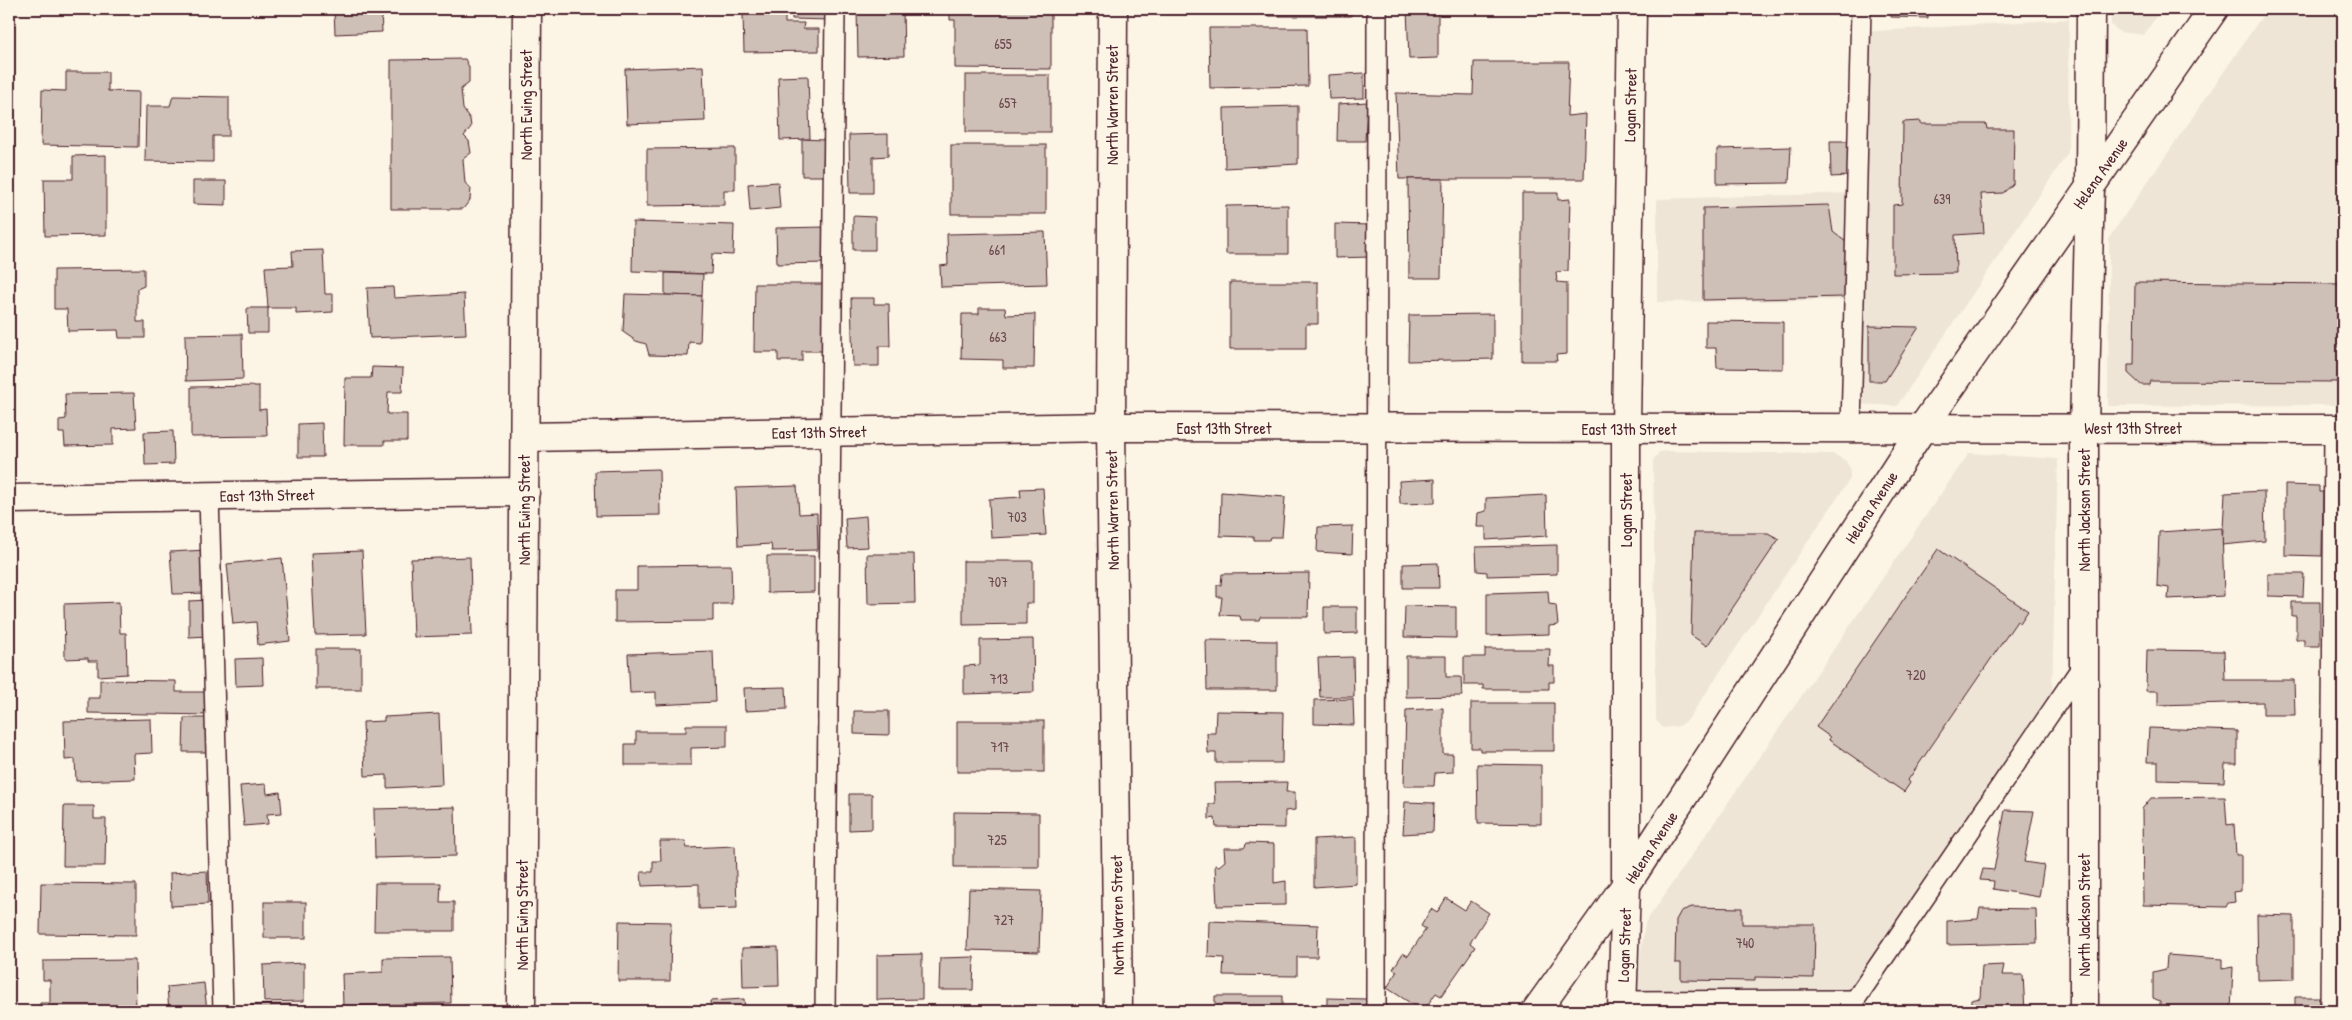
<svg xmlns="http://www.w3.org/2000/svg" width="2352" height="1020" viewBox="0 0 2352 1020" font-family="'Patrick Hand',sans-serif">
	<style>
		.built { fill: #eee5d7 }
		.building { fill: #cfc0b7; stroke: #4a1f2b }
		.lines { fill: none; stroke-linecap: round; stroke-linejoin: round }
		.service-casing { stroke: #4a1f2b; stroke-width: 22 }
		.minor-casing { stroke: #4a1f2b; stroke-width: 31 }
		.secondary-casing { stroke: #4a1f2b; stroke-width: 31 }
		.service { stroke: #fcf5e5; stroke-width: 19 }
		.minor { stroke: #fcf5e5; stroke-width: 28 }
		.secondary { stroke: #fcf5e5; stroke-width: 28 }
		.labels { text-anchor: middle; stroke-width: 4.5; stroke-linejoin: round; paint-order: stroke }
		.number-label { font-size: 14px; fill: #6b474e }
		.street-label { font-size: 16px; fill: #4a1f2b; stroke: #fcf5e5 }
	</style>
	<rect width="100%" height="100%" fill="#fcf5e5"/>
	<filter id="ink" filterUnits="userSpaceOnUse"><feTurbulence type="fractalNoise" baseFrequency=".02" numOctaves="2"/><feDisplacementMap in="SourceGraphic" scale="10" xChannelSelector="R" yChannelSelector="G"/><feConvolveMatrix kernelMatrix="1 2 1 2 8 2 1 2 1" color-interpolation-filters="sRGB"/></filter>
	<g filter="url(#ink)">
		<g class="built">
			<path d="M2111,9H2161L2144,35L2119,32L2111,25Z"/>
			<path d="M2267,9H2343V405L2108,406L2109,238Z"/>
			<path d="M2069,19L2068,153L1897,406L1851,404L1854,300L1657,302V199L1856,193L1860,32Z"/>
			<path d="M1666,451L1833,454L1845,460L1850,468V479L1687,721L1679,726L1663,728L1656,720L1653,460L1659,452Z"/>
			<path d="M1969,453L2058,459L2052,696L1854,984L1851,1011H1632L1645,923Z"/>
		</g>
		<g class="building">
			<path d="M334,9H381L382,32L335,34Z"/>
			<path d="M644,9H732L733,12L644,14Z"/>
			<path d="M792,9H830V20L792,19Z"/>
			<path d="M857,9H903L904,56L858,57Z"/>
			<path d="M950,9H1051V69L955,68V20H950Z"/>
			<rect x="1268" y="9" width="83" height="7"/>
			<path d="M1407,9H1438V58L1409,59Z"/>
			<path d="M1891,9H1928V18L1891,17Z"/>
			<path d="M743,14H785V23H804L803,29H819V51L744,52Z"/>
			<path d="M1209,28H1307L1308,86L1210,88Z"/>
			<path d="M465,59L469,67V83L461,89L463,109L470,119L471,127L464,136L469,141L471,153L463,159L465,183L471,188L470,200L463,209H391V60Z"/>
			<path d="M1474,62H1569L1567,116L1586,114L1584,179H1399L1396,93L1473,95Z"/>
			<path d="M703,66L705,121L627,124L625,69Z"/>
			<path d="M66,72H108V91L139,92L138,147L41,145L42,90L66,91Z"/>
			<path d="M1364,73V98L1329,99L1328,75Z"/>
			<rect x="966" y="75" width="84" height="57"/>
			<path d="M808,76L810,139L780,140L778,77Z"/>
			<path d="M173,96L229,97V136H213V162L145,161L146,106H170Z"/>
			<path d="M1367,102L1365,141H1337L1338,104Z"/>
			<path d="M1298,106V164L1225,168L1224,108Z"/>
			<path d="M1921,121V124H1986L1987,129H2014L2013,184L2003,193L1981,194L1984,233L1955,235L1956,273L1893,274V205L1902,204L1903,122Z"/>
			<path d="M888,134V156L873,157V193H850L849,135Z"/>
			<path d="M802,139L824,140L823,176H802Z"/>
			<path d="M1830,141H1849V176L1831,177Z"/>
			<rect x="951" y="145" width="95" height="69"/>
			<path d="M1791,147L1789,183L1717,184V149Z"/>
			<path d="M735,148V190H724V205L647,206V149Z"/>
			<path d="M106,155V235L45,236L44,179H73V156Z"/>
			<path d="M1408,179H1443L1441,278H1409Z"/>
			<path d="M193,181H226V205L193,204Z"/>
			<path d="M778,182L780,208L750,211L748,184Z"/>
			<path d="M1522,193H1558V200L1570,199L1568,271L1556,272L1557,282L1567,283V354L1556,355L1557,361H1522Z"/>
			<path d="M1288,205V254H1226V206Z"/>
			<path d="M1829,205L1833,232L1846,242V297L1703,300V208Z"/>
			<path d="M853,216L875,217V250H853Z"/>
			<path d="M633,222L734,225L733,255L712,254L711,274L632,271Z"/>
			<path d="M1335,224L1370,225V257L1335,258Z"/>
			<path d="M827,227L828,263L777,264L776,228Z"/>
			<path d="M1045,232L1047,284L941,287L940,266L948,265L947,234Z"/>
			<path d="M323,250L325,294H333V312L296,314V308H268L265,267L293,266L292,251Z"/>
			<path d="M144,269V286L137,289V322H145V338H119L118,330L68,331L67,309H54V270Z"/>
			<path d="M665,273L703,274L702,296L665,295Z"/>
			<path d="M1230,282H1318V324H1306V349H1230Z"/>
			<path d="M2135,282L2343,284V382L2150,381L2149,385H2141L2128,373V365H2134Z"/>
			<path d="M755,284H824L823,351H802V361H778V352H754Z"/>
			<path d="M393,287L394,298L464,294L466,334L370,338L367,288Z"/>
			<path d="M625,294L702,296L700,343L689,342L688,356L649,355L646,344L636,341L623,332Z"/>
			<path d="M851,298H874V304H889L890,346H879V366H853Z"/>
			<path d="M247,308H268V333H248Z"/>
			<path d="M979,308H1005L1006,315L1035,314L1034,368H1003V360L961,359L962,314H979Z"/>
			<path d="M1493,314V359L1408,361L1409,315Z"/>
			<path d="M1706,321L1783,322V369L1717,368L1716,348H1706Z"/>
			<path d="M1869,326L1919,327L1885,381H1869Z"/>
			<path d="M242,334L243,379L186,381L185,335Z"/>
			<path d="M372,367L403,368L402,392H388L387,414H407V441H384V445H344L345,378H371Z"/>
			<path d="M259,386V410L266,409L267,436L191,437V387Z"/>
			<path d="M134,393L136,428L113,429V445L65,446L64,433H59V420L66,419L65,394Z"/>
			<path d="M322,423L323,457H298V424Z"/>
			<path d="M173,431L174,464L145,465L144,432Z"/>
			<path d="M659,469L660,515L596,516L595,471Z"/>
			<path d="M1435,479V503L1400,504L1399,481Z"/>
			<path d="M2285,485L2319,486V492H2323L2322,556L2285,555Z"/>
			<path d="M797,486L799,514L817,513L818,550L772,551L771,544L738,546L736,488Z"/>
			<path d="M1043,488L1046,535L991,538L989,499L1021,497L1020,489Z"/>
			<path d="M2264,491L2265,541L2222,545L2225,493Z"/>
			<path d="M1221,492L1285,497L1282,537H1270L1269,540H1254V537L1220,536Z"/>
			<path d="M1546,495L1547,536L1486,540V527H1477L1478,513L1486,511V498Z"/>
			<path d="M866,516L868,547L847,548L845,518Z"/>
			<path d="M1353,526L1352,554L1317,552L1318,527Z"/>
			<path d="M2222,528L2224,596L2168,599L2169,588L2157,586L2159,532Z"/>
			<path d="M1694,533H1768L1779,539L1707,646L1691,635Z"/>
			<path d="M1557,545V574L1487,576V572L1477,571L1476,547Z"/>
			<path d="M1938,549L2028,611L2020,623L2017,621L1908,780L1910,783L1904,792L1829,740L1830,737L1816,727Z"/>
			<path d="M206,550L208,593L173,594L170,552Z"/>
			<path d="M362,551L366,634L315,635L311,553Z"/>
			<path d="M867,554H914L915,603L868,604Z"/>
			<path d="M767,556H814V592L767,593Z"/>
			<path d="M470,557L472,635L414,637L411,559Z"/>
			<path d="M282,558L290,641L258,645L256,622L233,624L227,564Z"/>
			<path d="M963,561H1033V603H1026V624L963,625Z"/>
			<path d="M1438,563L1439,588H1403V564Z"/>
			<path d="M731,565L732,604H713V621L615,622V590H637V566Z"/>
			<path d="M1309,573L1308,617H1260L1259,620H1241L1240,616L1220,615L1222,597H1217V585H1221L1222,574Z"/>
			<path d="M2268,574H2304L2303,597L2268,596Z"/>
			<path d="M1548,591L1549,604L1556,605L1558,625L1549,626V634L1487,636V593Z"/>
			<path d="M208,600V636L189,637V601Z"/>
			<path d="M119,602L120,633H126L127,674L98,676V661H88V658L65,659L64,604Z"/>
			<path d="M2292,602H2320V646H2304V639H2296V616H2292Z"/>
			<path d="M1405,606L1456,607V638L1404,637Z"/>
			<path d="M1324,607H1357V633L1324,634Z"/>
			<path d="M1033,639L1034,692L964,694V666L980,665V640Z"/>
			<path d="M1206,640L1277,641V690H1207Z"/>
			<rect x="316" y="649" width="45" height="40"/>
			<path d="M1485,649H1550L1549,666H1554V682H1549V689H1483V685H1464V657H1485Z"/>
			<path d="M2147,650L2224,651L2225,680H2294L2295,715H2263V702L2158,705V691H2146Z"/>
			<path d="M713,651L715,702L656,705V692L630,693L628,654Z"/>
			<path d="M1406,656H1446V677H1461L1462,696L1406,697Z"/>
			<path d="M1353,657L1354,697H1320L1318,658Z"/>
			<path d="M262,658L263,685L236,686L235,659Z"/>
			<path d="M100,680L176,681V692H213L212,715L88,713V698H100Z"/>
			<path d="M786,687L787,709L745,711L744,688Z"/>
			<path d="M1353,699L1354,725L1314,724V700Z"/>
			<path d="M1471,703H1554V751H1480V748H1471Z"/>
			<path d="M1443,708V754H1453V772L1435,773L1434,786H1404L1406,710Z"/>
			<path d="M854,711H889V735L854,734Z"/>
			<path d="M1216,711L1283,712L1282,763H1216V753H1208L1207,733H1215Z"/>
			<path d="M439,714L442,785L387,788V775L365,776L363,722L384,721V717Z"/>
			<path d="M184,718H212L211,752H183Z"/>
			<path d="M151,719L152,753L134,754L135,779L76,781L75,759L65,760L64,721Z"/>
			<rect x="957" y="721" width="87" height="51"/>
			<path d="M686,725H727V747L691,748V765H625V744H636V732H686Z"/>
			<path d="M2149,728L2237,731V764H2225L2224,782L2158,780V762H2147Z"/>
			<path d="M1477,764L1541,765V824L1478,823Z"/>
			<path d="M1287,782L1286,792H1295V810L1285,811V828L1216,827L1215,818L1209,819V804H1215L1214,783Z"/>
			<path d="M266,784L267,794L280,792L282,813L267,814L268,824L244,826L240,786Z"/>
			<path d="M849,794H872V829L849,830Z"/>
			<path d="M2225,797L2227,825L2234,824L2236,855H2241V891L2234,892L2235,902L2228,903L2226,907L2143,905L2142,809L2151,798Z"/>
			<path d="M1405,802L1434,803L1433,832L1403,834Z"/>
			<path d="M64,806H94V819H106L105,866H63Z"/>
			<path d="M455,807L456,856L375,858L374,809Z"/>
			<path d="M2005,810L2034,811L2024,862L2044,865L2039,897L1993,889L1994,881L1980,880L1983,869L1994,870Z"/>
			<path d="M954,812L1039,813V867H954Z"/>
			<path d="M1356,837V884L1314,887V839Z"/>
			<path d="M660,841H685L687,848L735,846L737,908L699,909V884L642,886L641,872H653V861H661Z"/>
			<path d="M1247,843L1274,844V883L1286,881V905L1217,906L1215,865L1219,866L1225,861L1224,848H1244Z"/>
			<path d="M207,871L208,904L171,906L170,873Z"/>
			<path d="M41,883L136,884V935L40,934Z"/>
			<path d="M375,883H441L440,902H454V931H374Z"/>
			<path d="M969,889L1041,891L1039,952L967,950Z"/>
			<path d="M1446,898L1465,910L1471,901L1489,913L1470,943L1475,947L1458,972L1441,996L1436,993L1423,1011L1387,988L1397,971L1393,969L1403,953L1408,956L1426,929L1421,926L1431,909L1437,913Z"/>
			<rect x="264" y="902" width="42" height="36"/>
			<path d="M1692,907L1742,908V924H1815L1814,978L1755,977V981L1681,980V963H1675L1676,920L1681,911Z"/>
			<path d="M1980,908L2036,909L2037,943L1947,945V921L1978,919Z"/>
			<path d="M2257,915L2294,916V979L2258,980Z"/>
			<path d="M619,921L671,922L670,981H618Z"/>
			<path d="M1209,921L1318,925L1317,957H1297V976L1223,975L1224,958L1208,957Z"/>
			<path d="M778,947L779,986L743,987L742,948Z"/>
			<path d="M922,954V999L877,1000V955Z"/>
			<path d="M2167,955L2222,959V969L2233,967L2231,1011H2160V1001L2153,998V972L2166,969Z"/>
			<path d="M450,957L451,1003L343,1006L342,974L383,972V958Z"/>
			<path d="M974,957L973,990H939L940,958Z"/>
			<path d="M135,960L136,1011H40V1003H50V980H43V961Z"/>
			<path d="M304,963V1001L264,1002L263,965Z"/>
			<path d="M2004,965L2002,975H2023L2025,1011H1970L1971,1000L1980,998L1982,966Z"/>
			<path d="M204,983L207,1011H169L167,987Z"/>
			<path d="M1215,996H1282V1011H1203V1009H1215Z"/>
			<path d="M2295,997H2319L2318,1011H2295Z"/>
			<path d="M1327,998L1366,999V1011H1327Z"/>
			<path d="M744,999L745,1011H711L710,1001Z"/>
			<path d="M291,1004L292,1011H251V1005Z"/>
			<rect x="971" y="1006" width="54" height="5"/>
		</g>
		<g class="lines">
			<defs>
				<g id="service">
					<path d="M1851,428L1861,9"/>
					<path d="M209,495L223,1011"/>
					<path d="M1622,1001L1855,1000"/>
					<path d="M825,1011L835,9"/>
					<path d="M1376,1011L1377,9"/>
					<path d="M1855,1011V1000L2083,665"/>
					<path d="M2330,1011L2334,429"/>
				</g>
				<g id="minor">
					<path d="M1113,9L1111,427L1118,1011"/>
					<path d="M525,437L1111,427L2343,429"/>
					<path d="M9,499L525,492"/>
					<path d="M521,1011L527,9"/>
					<path d="M1622,1011L1626,885V429L1632,9"/>
					<path d="M2084,1011V428L2090,186L2091,9"/>
				</g>
				<path id="secondary" d="M1536,1011L1626,885L1923,427L2214,9"/>
			</defs>
			<use href="#service" class="service-casing"/>
			<use href="#minor" class="minor-casing"/>
			<use href="#secondary" class="secondary-casing"/>
			<use href="#service" class="service"/>
			<use href="#minor" class="minor"/>
			<use href="#secondary" class="secondary"/>
		</g>
	</g>
	<g class="labels">
		<g class="number-label">
			<text x="1003" y="49">655</text>
			<text x="1008" y="108">657</text>
			<text x="1942" y="204">639</text>
			<text x="997" y="255">661</text>
			<text x="998" y="342">663</text>
			<text x="1017" y="522">703</text>
			<text x="998" y="587">707</text>
			<text x="1916" y="680">720</text>
			<text x="999" y="684">713</text>
			<text x="1000" y="752">717</text>
			<text x="997" y="845">725</text>
			<text x="1004" y="925">727</text>
			<text x="1745" y="948">740</text>
		</g>
		<g class="street-label">
			<text transform="translate(526 105) rotate(-90)" y="6">North Ewing Street</text>
			<text transform="translate(1112 105) rotate(-90)" y="6">North Warren Street</text>
			<text transform="translate(1630 105) rotate(-89)" y="6">Logan Street</text>
			<text transform="translate(2100 173) rotate(-55)" y="6">Helena Avenue</text>
			<text x="1224" y="434">East 13th Street</text>
			<text x="2133" y="434">West 13th Street</text>
			<text x="1629" y="435">East 13th Street</text>
			<text transform="translate(819 432) rotate(-1)" y="6">East 13th Street</text>
			<text transform="translate(267 495) rotate(-1)" y="6">East 13th Street</text>
			<text transform="translate(1871 507) rotate(-57)" y="6">Helena Avenue</text>
			<text transform="translate(524 510) rotate(-90)" y="6">North Ewing Street</text>
			<text transform="translate(1112 510) rotate(-91)" y="6">North Warren Street</text>
			<text transform="translate(1626 510) rotate(-90)" y="6">Logan Street</text>
			<text transform="translate(2084 510) rotate(-90)" y="6">North Jackson Street</text>
			<text transform="translate(1651 847) rotate(-57)" y="6">Helena Avenue</text>
			<text transform="translate(522 915) rotate(-90)" y="6">North Ewing Street</text>
			<text transform="translate(1117 915) rotate(-91)" y="6">North Warren Street</text>
			<text transform="translate(2084 915) rotate(-90)" y="6">North Jackson Street</text>
			<text transform="translate(1624 945) rotate(-88)" y="6">Logan Street</text>
		</g>
	</g>
	<rect width="2352" height="1020" fill="none" stroke="#fcf5e5" stroke-width="30"/>
	<rect x="15" y="15" width="2322" height="990" fill="none" stroke="#4a1f2b" stroke-width="2" filter="url(#ink)"/>
</svg>
